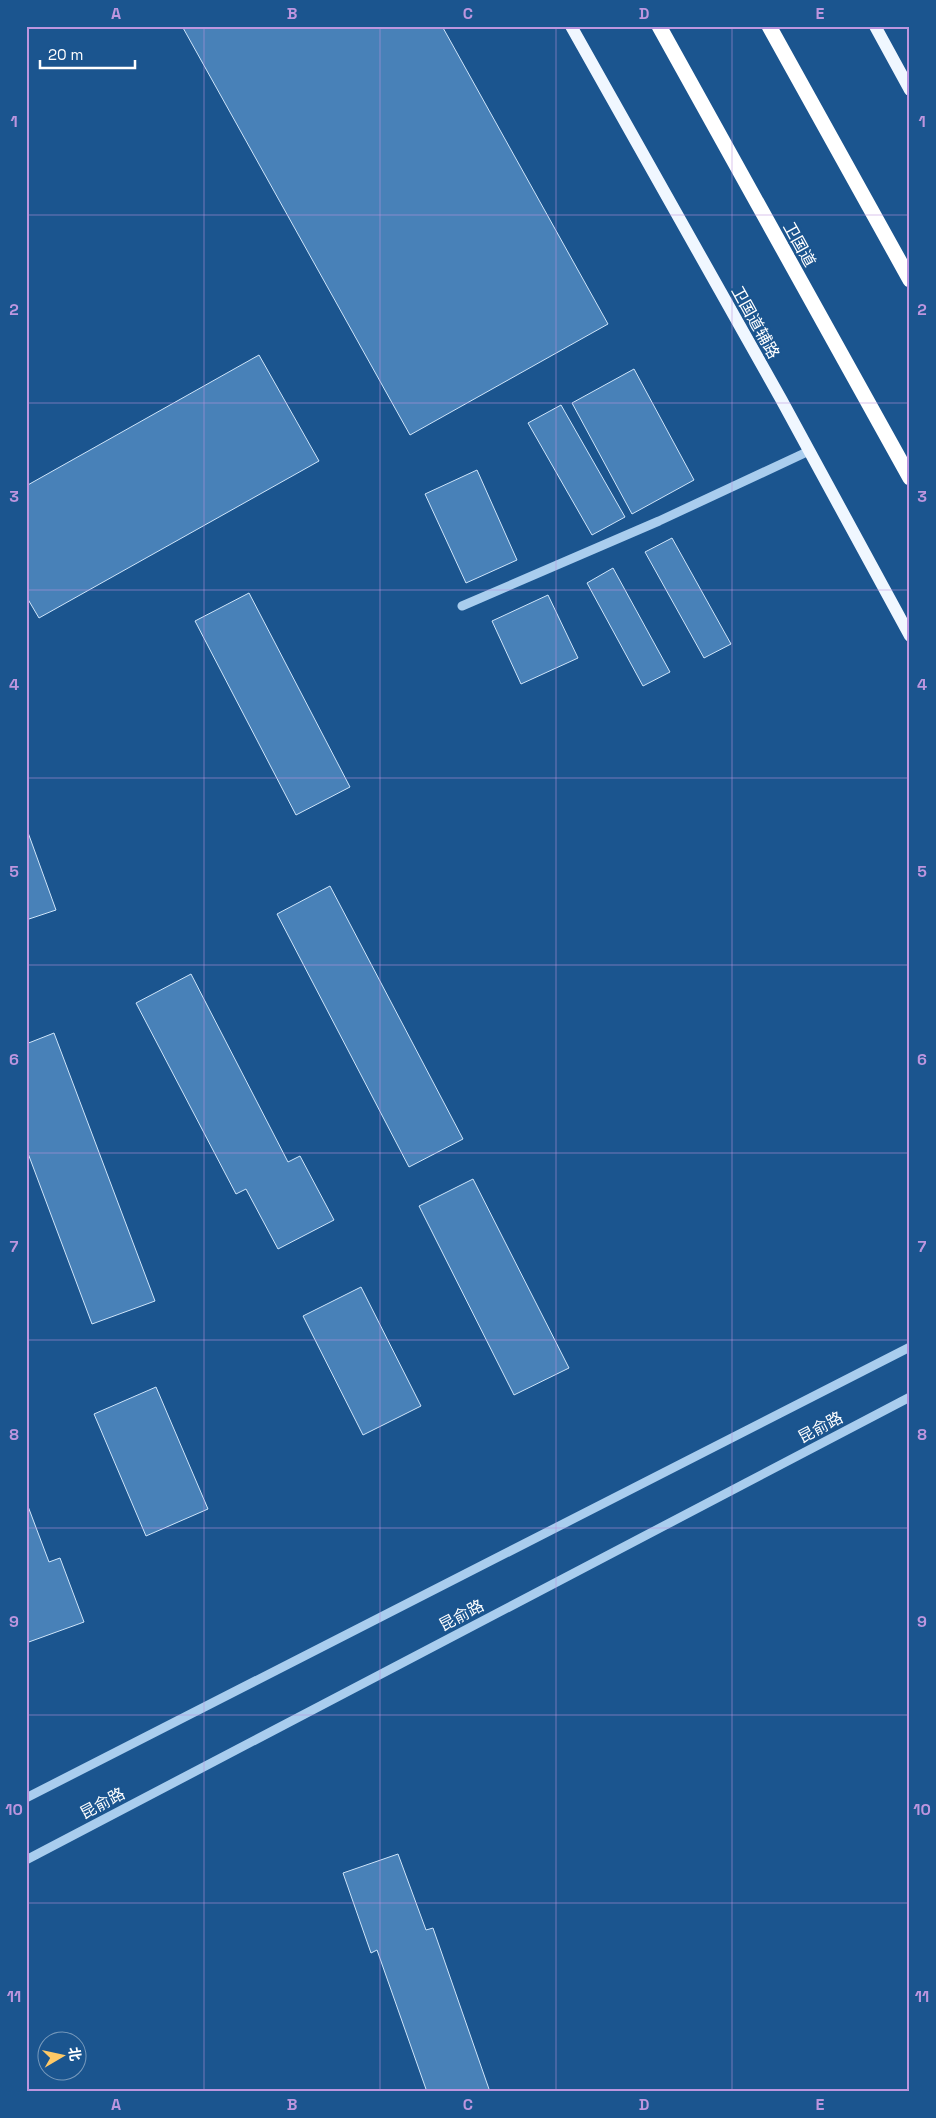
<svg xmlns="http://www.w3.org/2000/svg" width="936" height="2118" viewBox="0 0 936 2118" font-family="'Space Grotesk','Noto Sans SC',sans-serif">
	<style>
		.building { fill: #4881b8; stroke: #cfe5fa }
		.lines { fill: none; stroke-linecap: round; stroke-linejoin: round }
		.minor { stroke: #a9cdee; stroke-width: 9 }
		.major { stroke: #f0f7ff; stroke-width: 12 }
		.highway { stroke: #fff; stroke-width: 15 }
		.grid { fill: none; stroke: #bd96df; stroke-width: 1; stroke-opacity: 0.55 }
		.labels { text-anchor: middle; stroke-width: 4.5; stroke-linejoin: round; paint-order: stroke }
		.street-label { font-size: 16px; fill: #fff; stroke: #1b558f }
		.neatline { fill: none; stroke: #bd96df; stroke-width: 2 }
		.grid-label { font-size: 16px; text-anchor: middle; font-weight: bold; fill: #bd96df }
	</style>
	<rect width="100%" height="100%" fill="#1b558f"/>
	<g class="building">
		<path d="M182,26H442L608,324L410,435Z"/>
		<path d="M259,355L319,461L39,618L26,596V486Z"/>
		<path d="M634,369L694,480L632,514L572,403Z"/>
		<path d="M561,405L625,517L592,535L528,423Z"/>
		<path d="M477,470L517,560L466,583L425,494Z"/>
		<path d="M672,538L731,644L704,658L645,552Z"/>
		<path d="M613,568L670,672L643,686L587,583Z"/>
		<path d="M249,593L350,787L296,815L195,621Z"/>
		<path d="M548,595L578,658L521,684L492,621Z"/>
		<path d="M26,827L56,910L26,920Z"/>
		<path d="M330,886L463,1139L409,1167L277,914Z"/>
		<path d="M191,974L288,1162L300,1156L334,1220L278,1249L246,1189L236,1194L136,1003Z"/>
		<path d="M54,1033L155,1301L92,1324L26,1148V1044Z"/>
		<path d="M473,1179L569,1368L514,1395L419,1206Z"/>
		<path d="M361,1287L421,1406L363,1435L303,1316Z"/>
		<path d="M156,1387L208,1509L146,1536L94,1414Z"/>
		<path d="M26,1501L49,1562L60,1558L84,1622L26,1643Z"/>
		<path d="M398,1854L426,1930L433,1928L490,2092H427L377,1950L371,1953L343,1873Z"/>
	</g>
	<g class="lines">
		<g class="minor">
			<path d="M462,606L659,521L809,451"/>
			<path d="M26,1798L910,1347"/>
			<path d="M26,1860L910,1397"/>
		</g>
		<g class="major">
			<path d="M571,26L781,399L910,636"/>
			<path d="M875,26L910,90"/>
		</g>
		<g class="highway">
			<path d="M659,26L910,478"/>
			<path d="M769,26L910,280"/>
		</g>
	</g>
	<path class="grid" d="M204,26V2092M380,26V2092M556,26V2092M732,26V2092M26,215H910M26,403H910M26,590H910M26,778H910M26,965H910M26,1153H910M26,1340H910M26,1528H910M26,1715H910M26,1903H910"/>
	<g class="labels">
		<g class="street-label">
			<text transform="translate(800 244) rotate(61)" y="6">卫国道</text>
			<text transform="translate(756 322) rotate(61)" y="6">卫国道辅路</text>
			<text transform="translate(820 1427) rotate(-28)" y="6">昆俞路</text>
			<text transform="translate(461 1615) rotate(-28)" y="6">昆俞路</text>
			<text transform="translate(102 1803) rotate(-28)" y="6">昆俞路</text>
		</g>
	</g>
	<rect width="936" height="2118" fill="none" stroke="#1b558f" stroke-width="55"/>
	<g transform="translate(62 2056) rotate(81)"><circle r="24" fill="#1b558f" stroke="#7699bc"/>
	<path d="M0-4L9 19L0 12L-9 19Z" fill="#ffc966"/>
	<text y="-8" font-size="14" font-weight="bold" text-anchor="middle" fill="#ffffff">北</text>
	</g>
	<path d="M40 60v8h95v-8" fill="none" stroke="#ffffff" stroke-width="2.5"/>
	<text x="48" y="60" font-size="15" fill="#ffffff" stroke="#1b558f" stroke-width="4" paint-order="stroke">20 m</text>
	<rect x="28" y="28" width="880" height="2062" class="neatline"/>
	<g class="grid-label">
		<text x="116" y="19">A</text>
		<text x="292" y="19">B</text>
		<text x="468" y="19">C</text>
		<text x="644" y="19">D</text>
		<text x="820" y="19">E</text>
		<text x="14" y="127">1</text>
		<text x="922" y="127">1</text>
		<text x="14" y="315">2</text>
		<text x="922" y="315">2</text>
		<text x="14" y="502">3</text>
		<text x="922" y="502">3</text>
		<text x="14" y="690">4</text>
		<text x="922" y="690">4</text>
		<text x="14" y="877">5</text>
		<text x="922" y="877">5</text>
		<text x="14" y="1065">6</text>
		<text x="922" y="1065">6</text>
		<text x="14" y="1252">7</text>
		<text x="922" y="1252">7</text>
		<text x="14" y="1440">8</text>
		<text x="922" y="1440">8</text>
		<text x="14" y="1627">9</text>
		<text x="922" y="1627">9</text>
		<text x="14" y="1815">10</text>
		<text x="922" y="1815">10</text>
		<text x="14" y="2002">11</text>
		<text x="922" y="2002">11</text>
		<text x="116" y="2110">A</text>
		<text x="292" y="2110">B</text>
		<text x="468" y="2110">C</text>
		<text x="644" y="2110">D</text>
		<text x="820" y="2110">E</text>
	</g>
</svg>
